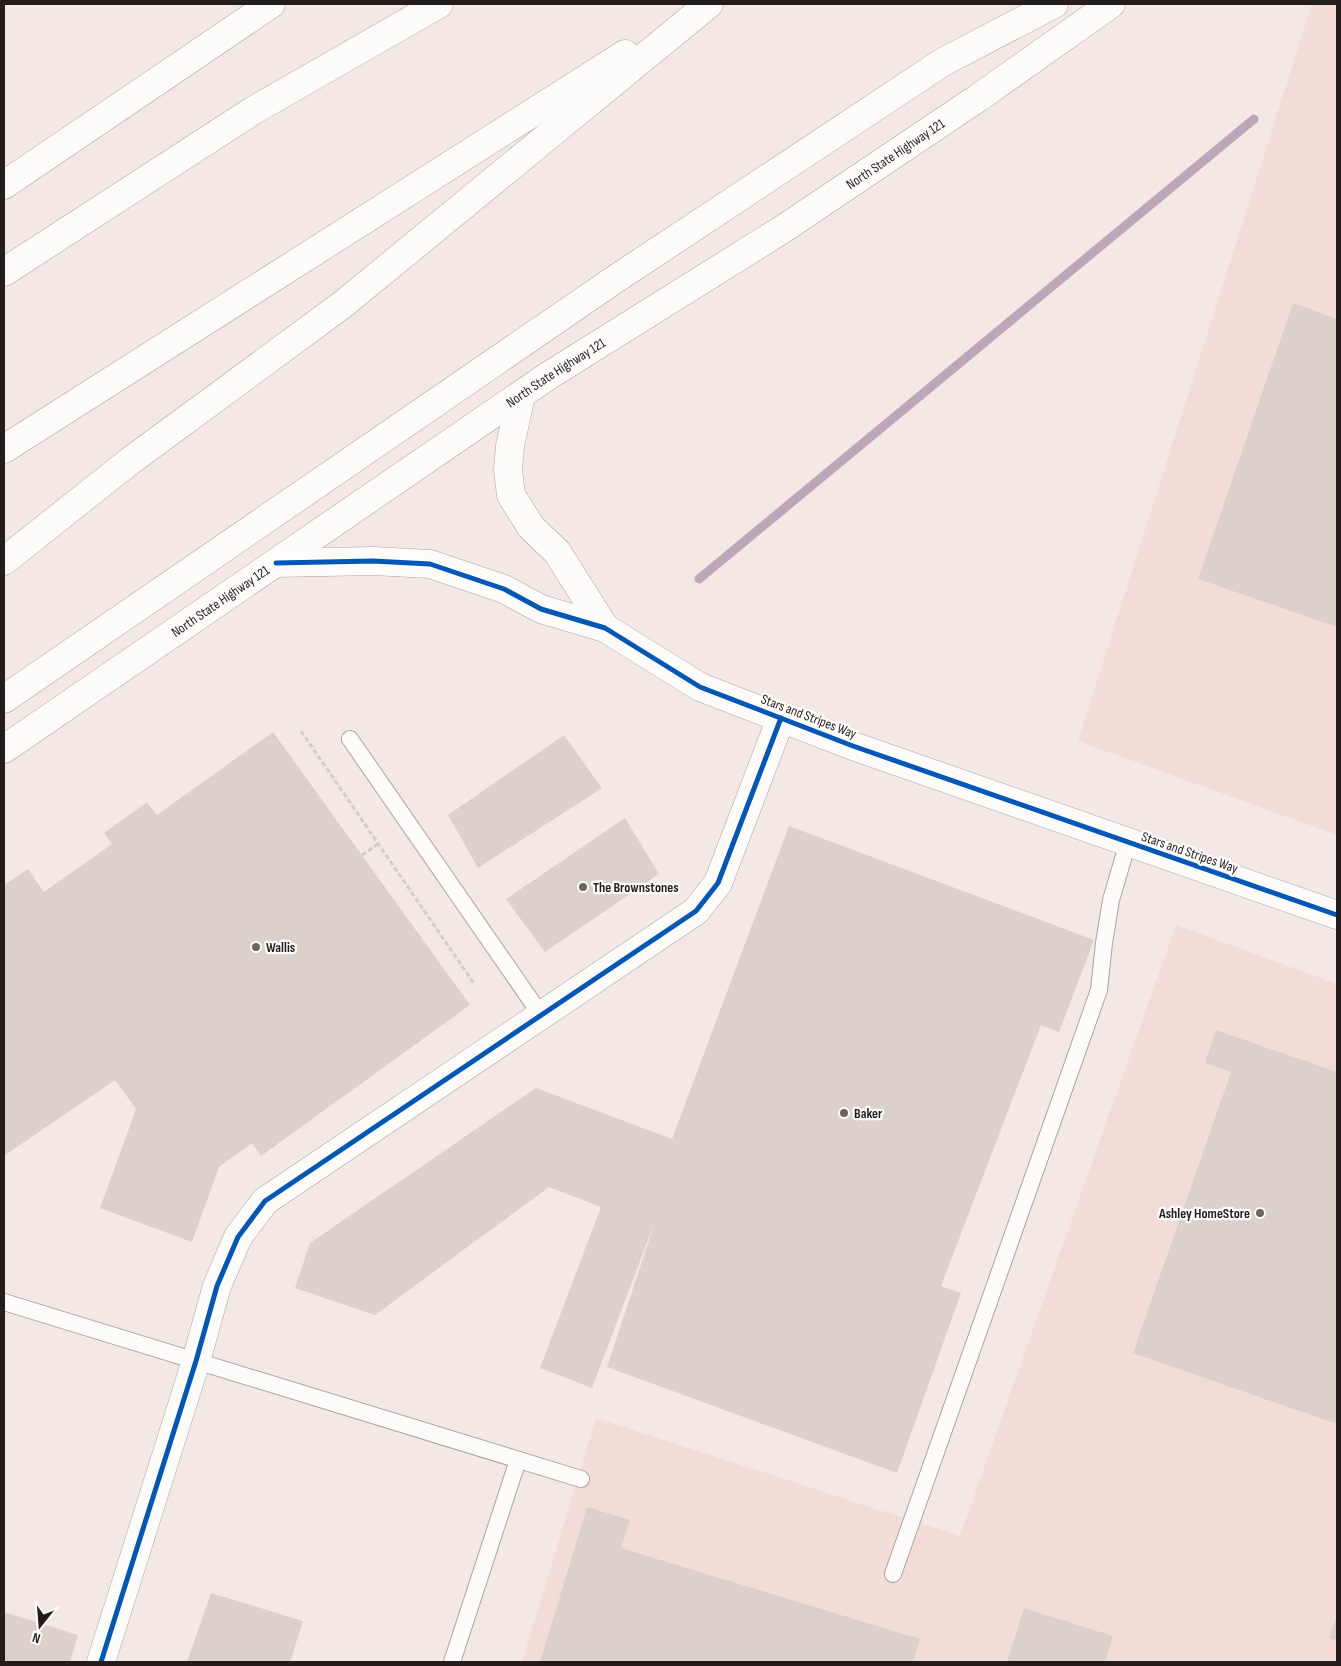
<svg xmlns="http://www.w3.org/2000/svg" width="1341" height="1666" viewBox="0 0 1341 1666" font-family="'Sofia Sans Condensed',sans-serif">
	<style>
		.built { fill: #f3dcd7 }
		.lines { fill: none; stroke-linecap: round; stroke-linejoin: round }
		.stream { stroke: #bda6ba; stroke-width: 9 }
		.building { fill: #dcd1ca }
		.lane-casing { stroke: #aca3a1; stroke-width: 18 }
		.street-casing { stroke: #aca3a1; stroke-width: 29 }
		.secondary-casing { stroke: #aca3a1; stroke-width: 29 }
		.highway-casing { stroke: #aca3a1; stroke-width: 29 }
		.path { stroke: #d2cecd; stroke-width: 3; stroke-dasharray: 5 2.5; stroke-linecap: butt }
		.lane { stroke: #fdfcfb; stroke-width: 16 }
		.street { stroke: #fdfcfb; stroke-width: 28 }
		.secondary { stroke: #fdfcfb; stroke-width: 28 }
		.highway { stroke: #fdfcfb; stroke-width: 28 }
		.cycleway-casing { stroke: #fff; stroke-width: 8 }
		.cycleway { stroke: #0057b8; stroke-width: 5 }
		.poi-dot { fill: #6d6462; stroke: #fff; stroke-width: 2 }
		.labels { text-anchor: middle; stroke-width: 4.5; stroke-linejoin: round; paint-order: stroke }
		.street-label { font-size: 14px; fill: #251d1b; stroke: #fff }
		.poi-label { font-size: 14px; font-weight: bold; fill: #251d1b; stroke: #fff; text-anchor: start }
	</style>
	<rect width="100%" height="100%" fill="#f4e8e5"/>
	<g class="built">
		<path d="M1312,4H1337V835L1078,741Z"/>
		<path d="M1176,925L1337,984V1662H522L596,1418L960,1536Z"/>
	</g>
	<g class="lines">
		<path class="stream" d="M699,579L1254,119"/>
	</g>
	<g class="building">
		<path d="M1293,303L1337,319V627L1198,579Z"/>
		<path d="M273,732L470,1005L261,1156L252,1143L219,1167L192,1242L100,1208L136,1109L115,1080L4,1156V885L28,869L44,892L112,844L104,833L147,802L157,815Z"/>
		<path d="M564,735L602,788L478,868L448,815Z"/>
		<path d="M625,818L659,874L545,952L506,899Z"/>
		<path d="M789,826L1094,940L1059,1032L1041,1025L941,1286L961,1293L897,1473L607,1367L656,1219L592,1388L540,1368L601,1207L549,1187L375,1315L295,1288L310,1243L536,1088L672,1139Z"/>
		<path d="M1216,1030L1337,1072V1424L1133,1353L1231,1072L1205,1063Z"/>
		<path d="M587,1507L630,1520L621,1548L920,1639L913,1662H540Z"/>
		<path d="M211,1593L303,1621L290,1662H187Z"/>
		<path d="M1024,1608L1113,1636L1105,1662H1007Z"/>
		<path d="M4,1612L78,1635L70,1662H4Z"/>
		<path d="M1337,1615V1641L1329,1638Z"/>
	</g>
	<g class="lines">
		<defs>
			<g id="lane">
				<path d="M350,739L541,1015"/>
				<path d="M4,1302L581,1479"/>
				<path d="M893,1574L1099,990L1104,943L1111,900L1128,842"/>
				<path d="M452,1662L518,1460"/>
			</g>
			<path id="street" d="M101,1662L196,1361L217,1286L238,1237L265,1201L696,911L718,883L781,718"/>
			<g id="secondary">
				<path d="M521,395L510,446L508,470L511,495L531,527L557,552L605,628"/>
				<path d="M276,563L373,561L430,564L504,589L541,609L605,628L700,687L853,746L1337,915"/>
				<path id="s1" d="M4,749L548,376L783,229L978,98L1111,4"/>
			</g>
			<g id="highway">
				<path d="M4,185L271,4"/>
				<path d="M4,272L254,110L439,4"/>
				<path d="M4,449L625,54"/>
				<path d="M4,561L130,461L342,305L709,4"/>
				<path d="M4,699L614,280L943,62L1054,4"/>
			</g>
		</defs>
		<use href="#lane" class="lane-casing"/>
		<use href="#street" class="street-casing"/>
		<use href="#secondary" class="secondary-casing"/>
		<use href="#highway" class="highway-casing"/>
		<g class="path">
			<path d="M301,731L475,985"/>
			<path d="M362,855L378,844"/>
		</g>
		<use href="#lane" class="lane"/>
		<use href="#street" class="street"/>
		<use href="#secondary" class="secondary"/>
		<use href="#highway" class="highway"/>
		<defs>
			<g id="cycleway">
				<path d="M276,563L373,561L430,564L504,589L541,609L605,628L700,687L853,746L1337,915"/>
				<path d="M101,1662L196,1361L217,1286L238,1237L265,1201L696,911L718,883L781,718"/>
			</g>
		</defs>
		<use href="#cycleway" class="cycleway-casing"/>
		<use href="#cycleway" class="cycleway"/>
	</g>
	<g class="poi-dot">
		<circle cx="583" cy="887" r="5"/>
		<circle cx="256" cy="947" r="5"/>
		<circle cx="844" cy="1113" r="5"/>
		<circle cx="1260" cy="1213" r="5"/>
	</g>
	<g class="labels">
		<g class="street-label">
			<text dy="5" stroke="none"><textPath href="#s1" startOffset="1072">North State Highway 121</textPath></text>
			<text dy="5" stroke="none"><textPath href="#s1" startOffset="668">North State Highway 121</textPath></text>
			<text dy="5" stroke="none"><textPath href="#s1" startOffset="262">North State Highway 121</textPath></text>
			<text transform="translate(809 716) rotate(21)" y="5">Stars and Stripes Way</text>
			<text transform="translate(1190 852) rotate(19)" y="5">Stars and Stripes Way</text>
		</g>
		<g class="poi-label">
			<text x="593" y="892">The Brownstones</text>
			<text x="266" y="952">Wallis</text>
			<text x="854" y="1118">Baker</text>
			<text x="1250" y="1218" text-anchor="end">Ashley HomeStore</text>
		</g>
	</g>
	<rect width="1341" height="1666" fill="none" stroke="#251d1b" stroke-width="10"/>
	<g transform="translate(40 1626) rotate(197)" stroke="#ffffff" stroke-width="4" paint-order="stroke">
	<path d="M0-4L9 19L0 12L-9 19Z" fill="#251d1b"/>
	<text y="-8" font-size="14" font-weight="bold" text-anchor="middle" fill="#251d1b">N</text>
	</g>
</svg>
